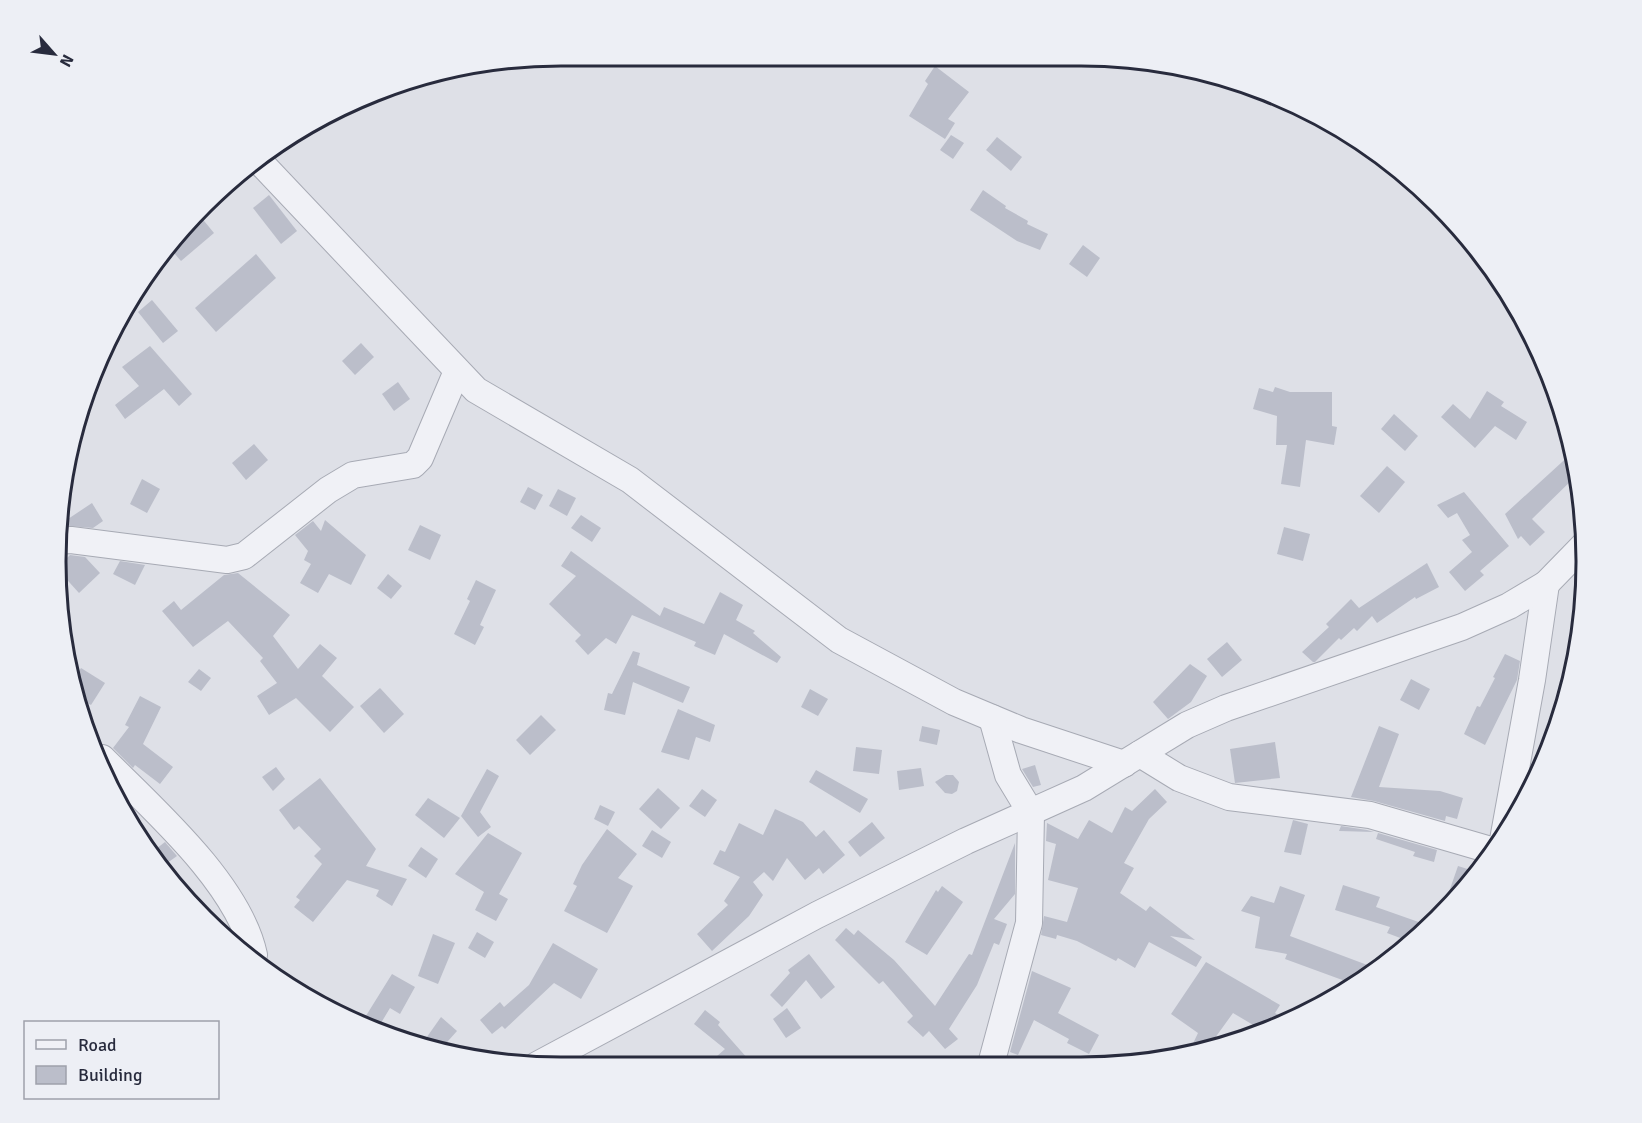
<svg xmlns="http://www.w3.org/2000/svg" width="1642" height="1123" viewBox="0 0 1642 1123" font-family="Signika,sans-serif">
	<style>
		.building { fill: #bbbeca }
		.lines { fill: none; stroke-linecap: round; stroke-linejoin: round }
		.minor-casing { stroke: #a7aab4; stroke-width: 28 }
		.minor { stroke: #f0f1f6; stroke-width: 26 }
		.rim { fill: none; stroke: #282b3d; stroke-width: 3 }
	</style>
	<rect width="100%" height="100%" fill="#dee0e7"/>
	<g class="building">
		<path d="M935,66L969,92L948,119L955,123L945,139L909,116L928,84L925,81Z"/>
		<path d="M951,135L964,143L953,159L940,150Z"/>
		<path d="M997,137L1022,157L1011,171L986,150Z"/>
		<path d="M983,190L1006,206L1005,208L1028,221L1027,224L1048,234L1040,250L1017,241L970,210Z"/>
		<path d="M269,195L297,231L281,244L253,208Z"/>
		<path d="M200,216L214,233L181,261L168,246Z"/>
		<path d="M1083,245L1100,258L1087,277L1069,264Z"/>
		<path d="M256,254L276,278L216,332L195,308Z"/>
		<path d="M152,300L178,331L163,343L138,312Z"/>
		<path d="M361,343L374,357L355,375L342,361Z"/>
		<path d="M150,346L192,394L179,406L164,389L125,419L115,405L139,386L122,367Z"/>
		<path d="M398,382L410,399L394,411L382,394Z"/>
		<path d="M1275,387L1290,392H1332V426L1337,427L1334,445L1306,440L1300,487L1281,484L1287,445H1276L1277,416L1253,409L1259,388L1273,392Z"/>
		<path d="M1487,391L1504,402L1501,406L1527,422L1516,440L1495,426L1475,448L1441,417L1453,404L1470,419Z"/>
		<path d="M1394,414L1418,436L1405,451L1381,429Z"/>
		<path d="M254,444L268,460L246,480L232,463Z"/>
		<path d="M1573,452L1578,474L1532,519L1545,532L1530,546L1521,536L1518,539L1505,514Z"/>
		<path d="M1387,466L1405,482L1379,513L1360,496Z"/>
		<path d="M142,479L160,489L147,513L130,504Z"/>
		<path d="M528,487L543,495L535,510L520,502Z"/>
		<path d="M558,489L576,498L567,516L549,506Z"/>
		<path d="M1464,492L1509,546L1480,571L1484,575L1465,591L1449,572L1472,552L1462,540L1470,535L1457,513L1448,518L1437,505Z"/>
		<path d="M92,503L103,521L93,528L59,525Z"/>
		<path d="M581,515L601,528L592,542L571,528Z"/>
		<path d="M325,520L366,555L351,585L329,574L318,593L300,583L311,564L304,560L308,551L295,535L313,521L321,531Z"/>
		<path d="M420,525L441,535L430,560L408,550Z"/>
		<path d="M1284,527L1310,534L1303,561L1277,554Z"/>
		<path d="M571,551L660,616L664,607L704,624L720,592L743,605L736,620L755,631L753,633L781,657L777,663L724,634L715,655L694,646L696,642L632,615L616,644L606,638L588,655L575,641L581,635L549,604L576,576L561,566Z"/>
		<path d="M70,555L85,557L100,573L79,593L60,572L59,566Z"/>
		<path d="M120,561L145,565L135,585L113,574Z"/>
		<path d="M1427,563L1439,587L1416,599L1415,597L1377,623L1372,616L1357,631L1354,628L1341,640L1339,638L1315,662H1313L1302,652L1329,627L1326,624L1351,599L1359,608Z"/>
		<path d="M238,573L290,615L273,636L298,669L320,644L337,658L322,676L354,707L330,732L296,698L269,715L257,696L277,683L260,661L263,658L228,621L193,647L162,611L174,601L181,610L224,575Z"/>
		<path d="M388,574L402,586L391,599L377,588Z"/>
		<path d="M476,580L496,590L480,625L484,627L475,645L454,634L470,601L467,599Z"/>
		<path d="M1227,642L1242,660L1222,677L1207,659Z"/>
		<path d="M633,651L640,653L637,665L690,687L683,703L633,682L625,715L604,710L608,693L612,694Z"/>
		<path d="M1505,654L1520,661L1517,680L1485,745L1464,734L1477,706L1480,707L1495,678L1493,677Z"/>
		<path d="M1190,664L1207,676L1191,702L1168,719L1153,702Z"/>
		<path d="M81,668L105,683L91,705L79,698L73,681Z"/>
		<path d="M199,669L211,678L201,691L188,682Z"/>
		<path d="M1411,679L1430,689L1419,710L1400,700Z"/>
		<path d="M380,688L404,714L384,733L360,706Z"/>
		<path d="M810,689L828,699L818,716L801,707Z"/>
		<path d="M140,696L161,707L143,744L173,767L160,784L135,765L133,768L113,748L129,727L125,725Z"/>
		<path d="M678,709L715,725L710,742L696,737L689,760L661,752Z"/>
		<path d="M541,715L556,730L530,755L516,740Z"/>
		<path d="M922,726L940,730L937,745L919,741Z"/>
		<path d="M1379,726L1399,734L1379,787L1440,791L1463,798L1457,819L1446,816L1445,821L1374,801L1351,797Z"/>
		<path d="M1275,742L1280,778L1235,783L1230,749Z"/>
		<path d="M856,747L882,750L879,774L853,771Z"/>
		<path d="M1035,765L1041,785L1033,787L1022,769Z"/>
		<path d="M276,767L285,779L273,791L262,777Z"/>
		<path d="M921,768L924,786L899,790L897,771Z"/>
		<path d="M487,769L499,776L480,812L491,827L478,837L461,816Z"/>
		<path d="M816,770L868,799L860,813L809,782Z"/>
		<path d="M946,775H953L959,782L957,791L952,794L945,793L935,782Z"/>
		<path d="M320,778L376,849L366,866L407,879L392,906L376,896L379,890L347,880L313,922L294,907L300,900L296,897L322,864L314,856L321,849L299,826L294,830L279,810Z"/>
		<path d="M658,788L680,808L661,829L639,809Z"/>
		<path d="M702,789L717,800L705,817L689,806Z"/>
		<path d="M1155,789L1167,802L1149,819L1124,863L1134,868L1120,893L1146,911L1150,906L1195,940L1170,936L1202,957L1196,967L1149,942L1135,968L1118,958L1116,961L1077,941L1057,935L1056,939L1041,935L1044,916L1067,922L1078,888L1048,880L1056,844L1046,841L1047,823L1078,839L1089,820L1112,833L1125,807L1132,811Z"/>
		<path d="M428,798L460,818L444,838L415,815Z"/>
		<path d="M600,805L615,812L608,826L594,819Z"/>
		<path d="M775,809L803,822L816,837L824,830L845,855L823,874L819,868L805,880L787,858L773,881L764,872L753,882L763,895L749,916L712,951L697,934L728,905L724,901L740,877L713,864L720,850L725,852L739,823L763,835Z"/>
		<path d="M1293,820L1308,824L1301,855L1284,852Z"/>
		<path d="M872,822L885,838L860,857L848,842Z"/>
		<path d="M1341,826L1367,830L1374,832L1339,831Z"/>
		<path d="M607,829L637,854L618,878L633,886L607,933L564,911L577,886L573,884L582,865Z"/>
		<path d="M652,830L671,842L662,858L642,846Z"/>
		<path d="M488,833L522,853L499,894L508,899L496,921L475,910L484,892L455,874Z"/>
		<path d="M1378,833L1437,850L1434,862L1413,856L1415,852L1376,839Z"/>
		<path d="M165,842L177,856L163,866L152,852Z"/>
		<path d="M1015,843V894L994,919L1007,924L999,945L994,943L977,985L949,1029L958,1039L945,1049L929,1031L923,1037L907,1022L913,1016L883,981L879,984L835,940L846,928L854,935L858,930L894,960L935,1006L969,954L972,955Z"/>
		<path d="M421,847L438,859L426,878L408,866Z"/>
		<path d="M1458,866L1477,872L1444,913L1442,912Z"/>
		<path d="M1343,885L1380,897L1376,907L1430,926L1411,942L1387,933L1390,927L1335,910Z"/>
		<path d="M942,886L963,902L927,955L905,942L936,890L938,892Z"/>
		<path d="M1280,886L1305,895L1290,936L1378,969L1356,985L1285,959L1287,954L1255,948L1260,917L1241,911L1251,896L1274,903Z"/>
		<path d="M477,932L494,942L485,958L468,948Z"/>
		<path d="M433,934L455,943L438,984L418,976Z"/>
		<path d="M553,943L598,969L581,999L554,983L505,1029L502,1026L492,1034L480,1020L500,1002L504,1007L529,985Z"/>
		<path d="M809,954L835,987L821,999L806,980L782,1007L770,995L790,973L788,970Z"/>
		<path d="M1206,962L1280,1005L1275,1013L1282,1017L1276,1028L1265,1032L1233,1013L1207,1049L1187,1056L1198,1033L1171,1014Z"/>
		<path d="M1032,971L1071,988L1058,1013L1099,1035L1089,1054L1067,1043L1069,1039L1034,1020L1018,1055L1010,1052Z"/>
		<path d="M392,974L415,987L400,1014L390,1008L378,1028L364,1019Z"/>
		<path d="M787,1008L801,1028L786,1038L773,1019Z"/>
		<path d="M705,1010L720,1022L718,1025L748,1059L738,1068H725L716,1057L725,1049L694,1024Z"/>
		<path d="M441,1017L457,1031L440,1050L422,1044Z"/>
	</g>
	<g class="lines">
		<defs>
			<g id="minor">
				<path d="M259,161L476,390L630,480L839,640L954,702L1021,730L1124,764"/>
				<path d="M57,541L71,540L227,560L244,556L328,490L353,475L413,465L420,458L457,371"/>
				<path d="M1140,754L1179,778L1229,797L1370,815L1494,851"/>
				<path d="M102,758C153,809 239,884 254,955"/>
				<path d="M1503,840L1532,680L1546,584"/>
				<path d="M537,1065L817,915L966,841L1084,788L1187,725L1226,708L1462,627L1509,606L1546,584L1585,544"/>
				<path d="M990,1068L1029,923L1031,813L1008,775L992,718"/>
			</g>
		</defs>
		<use href="#minor" class="minor-casing"/>
		<use href="#minor" class="minor"/>
	</g>
	<path d="M0 0H1642V1123H0ZM561 66H1081A495 495 0 0 1 1576 561V562A495 495 0 0 1 1081 1057H561A495 495 0 0 1 66 562V561A495 495 0 0 1 561 66Z" fill="#edeff5" fill-rule="evenodd"/>
	<path class="rim" d="M561 66H1081A495 495 0 0 1 1576 561V562A495 495 0 0 1 1081 1057H561A495 495 0 0 1 66 562V561A495 495 0 0 1 561 66Z"/>
	<rect x="24" y="1021" width="195" height="78" fill="#edeff5" stroke="#9ea1ab" stroke-width="1.5"/>
	<rect x="36" y="1040" width="30" height="9" fill="#f0f1f6" stroke="#9ea1ab" stroke-width="1.5"/>
	<text x="78" y="1051" font-size="18" fill="#282b3d">Road</text>
	<rect x="36" y="1066" width="30" height="18" fill="#bbbeca" stroke="#9ea1ab" stroke-width="1.5"/>
	<text x="78" y="1081" font-size="18" fill="#282b3d">Building</text>
	<g transform="translate(54 54) rotate(118)" stroke="#edeff5" stroke-width="4.5" paint-order="stroke">
	<path d="M0-4.5L10 22L0 15L-10 22Z" fill="#282b3d"/>
	<text y="-9" font-size="16" font-weight="bold" text-anchor="middle" fill="#282b3d">N</text>
	</g>
</svg>
